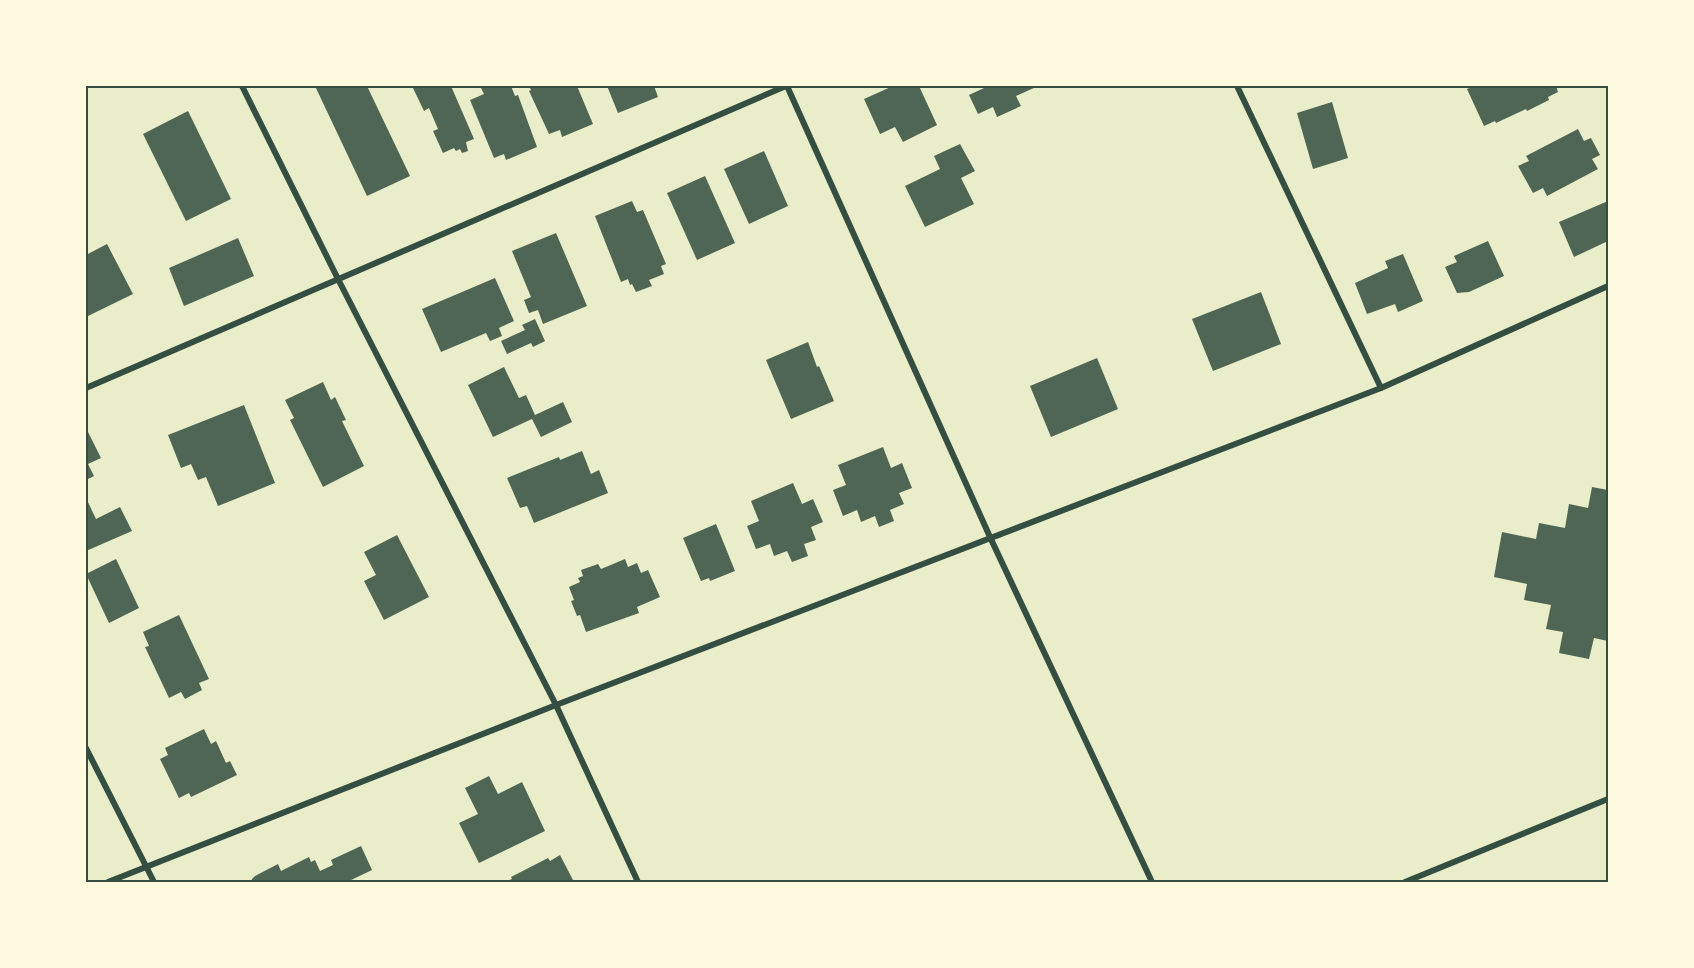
<svg xmlns="http://www.w3.org/2000/svg" width="1694" height="968" viewBox="0 0 1694 968" font-family="'Crimson Pro',serif">
	<style>
		.building { fill: #4f6655 }
		.lines { fill: none; stroke-linecap: round; stroke-linejoin: round }
		.minor { stroke: #344e41; stroke-width: 6 }
		.neatline { fill: none; stroke: #344e41; stroke-width: 2 }
	</style>
	<rect width="100%" height="100%" fill="#e9edc9"/>
	<g class="building">
		<path d="M315,86H367L410,176L367,196Z"/>
		<path d="M412,86H451L474,139L466,142L468,151L462,153L460,149L456,151L454,148L443,153L433,131L438,129L429,108L424,111Z"/>
		<path d="M480,86H511L515,96L518,95L537,147L506,160L504,154L494,158L470,100L484,94Z"/>
		<path d="M529,86H577L593,124L562,137L560,130L549,134L529,91L531,90Z"/>
		<path d="M607,86H654L658,97L618,113Z"/>
		<path d="M893,86H919L937,125L903,142L895,127L880,134L864,99Z"/>
		<path d="M983,86H1035L1036,87L1016,96L1021,106L997,117L993,107L978,114L969,95L984,88Z"/>
		<path d="M1474,86H1556L1558,92L1548,97L1549,100L1527,111L1526,109L1496,123L1495,121L1484,126L1467,89Z"/>
		<path d="M1332,102L1348,158L1313,169L1297,113Z"/>
		<path d="M188,111L231,199L186,221L143,134Z"/>
		<path d="M1578,129L1584,141L1591,138L1600,155L1592,159L1598,169L1547,196L1543,188L1533,193L1518,166L1529,161L1526,156Z"/>
		<path d="M960,144L975,171L961,178L974,204L925,227L905,186L940,169L934,156Z"/>
		<path d="M764,151L788,206L749,224L724,169Z"/>
		<path d="M705,176L735,243L697,260L667,193Z"/>
		<path d="M632,201L637,212L643,210L666,264L661,266L664,274L649,280L652,286L636,292L632,284L630,285L628,279L621,282L595,216Z"/>
		<path d="M1608,201V241L1574,257L1559,222Z"/>
		<path d="M556,233L587,306L543,324L538,310L529,313L524,300L531,297L512,251Z"/>
		<path d="M238,238L254,276L184,306L169,268Z"/>
		<path d="M1488,241L1504,276L1469,292L1457,293L1445,267L1457,262L1454,256Z"/>
		<path d="M107,244L133,294L86,317V255Z"/>
		<path d="M1403,254L1423,301L1398,312L1395,304L1367,314L1355,283L1388,268L1385,261Z"/>
		<path d="M495,278L514,321L499,328L502,336L490,341L486,333L441,352L422,309Z"/>
		<path d="M1261,292L1281,344L1213,371L1192,319Z"/>
		<path d="M535,319L545,341L533,347L531,343L507,354L501,341L525,330L522,325Z"/>
		<path d="M808,342L817,367L819,366L834,401L791,419L766,360Z"/>
		<path d="M1097,358L1118,409L1051,437L1030,386Z"/>
		<path d="M504,367L519,398L526,395L535,415L563,402L572,422L541,437L532,419L493,437L468,385Z"/>
		<path d="M323,382L331,400L335,397L346,420L342,421L364,466L323,487L290,420L294,418L285,400Z"/>
		<path d="M244,405L275,483L218,506L206,477L198,480L191,464L181,468L168,435Z"/>
		<path d="M88,432L101,458L88,464L94,476L86,480V434Z"/>
		<path d="M883,447L891,468L902,463L912,488L899,493L904,504L890,510L894,521L879,527L875,516L861,522L857,510L843,516L833,490L846,485L838,465Z"/>
		<path d="M582,451L591,474L599,470L608,493L534,523L527,506L520,508L507,478L559,457L560,460Z"/>
		<path d="M793,483L802,504L813,499L823,522L811,527L816,540L804,544L808,556L792,562L787,551L774,556L770,544L756,549L747,526L759,521L751,501Z"/>
		<path d="M1592,487L1608,490V641L1594,638L1589,659L1559,653L1563,632L1546,629L1551,605L1524,600L1527,584L1494,577L1502,532L1536,539L1539,523L1565,528L1569,504L1588,508Z"/>
		<path d="M86,498L96,519L120,507L132,531L86,551Z"/>
		<path d="M716,524L735,571L710,581L709,578L701,581L683,538Z"/>
		<path d="M397,535L429,597L384,620L364,581L376,575L364,552Z"/>
		<path d="M116,559L139,608L109,623L86,574Z"/>
		<path d="M625,559L628,567L637,563L641,573L648,570L660,597L637,607L639,613L586,632L580,615L577,616L571,601L574,600L569,587L580,582L578,578L583,576L581,570L598,564L601,569Z"/>
		<path d="M179,615L209,679L199,683L202,690L185,699L181,692L169,698L145,647L149,646L143,632Z"/>
		<path d="M204,729L211,744L216,741L226,763L230,761L237,775L191,797L189,793L179,798L160,759L168,755L165,748Z"/>
		<path d="M489,776L498,794L522,782L545,831L479,863L459,823L478,814L465,788Z"/>
		<path d="M361,846L372,870L347,882H251L252,879L255,876L278,864L281,871L309,857L311,862L315,860L320,871L333,865L331,860Z"/>
		<path d="M560,855L574,882H504L512,879L511,877L548,858L550,861Z"/>
	</g>
	<g class="lines">
		<g class="minor">
			<path d="M242,86L338,279L556,705L638,882"/>
			<path d="M787,86L990,537L1152,882"/>
			<path d="M1237,86L1381,388"/>
			<path d="M86,388L786,86"/>
			<path d="M86,748L154,882"/>
			<path d="M108,882L556,705L1381,388L1608,286"/>
			<path d="M1405,882L1608,799"/>
		</g>
	</g>
	<rect width="1694" height="968" fill="none" stroke="#fefae0" stroke-width="174"/>
	<rect x="87" y="87" width="1520" height="794" class="neatline"/>
</svg>
